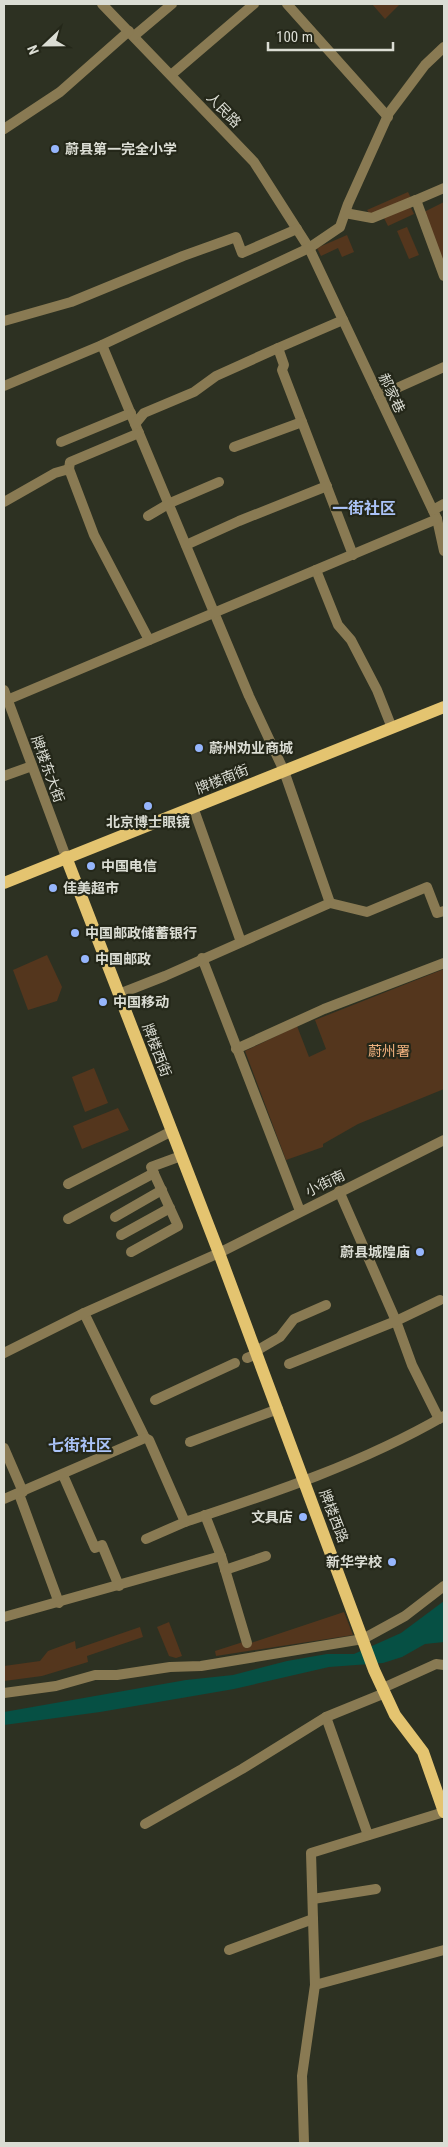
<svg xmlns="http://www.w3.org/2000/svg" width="448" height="2147" viewBox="0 0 448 2147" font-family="'Roboto Condensed','Noto Sans SC',sans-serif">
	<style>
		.green { fill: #54361d }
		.water { fill: #065044 }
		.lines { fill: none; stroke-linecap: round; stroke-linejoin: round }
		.minor { stroke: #897a53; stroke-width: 10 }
		.major { stroke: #e4c470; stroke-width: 12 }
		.poi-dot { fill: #96b6fd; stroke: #242719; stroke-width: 2 }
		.labels { text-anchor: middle; stroke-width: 4.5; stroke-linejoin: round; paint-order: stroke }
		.street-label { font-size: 14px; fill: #dbddd4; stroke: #242719 }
		.poi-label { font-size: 14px; font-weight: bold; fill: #dbddd4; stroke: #242719; text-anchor: start }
		.park-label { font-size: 14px; fill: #f1b27f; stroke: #242719 }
		.quarter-label { font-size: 16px; font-weight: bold; fill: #abc3f8; stroke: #242719 }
	</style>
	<rect width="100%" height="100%" fill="#2d3122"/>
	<g class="green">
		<path d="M372,4H400L385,19Z"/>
		<path d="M408,192L411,198L371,216L367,210Z"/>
		<path d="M444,202V268L424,212Z"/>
		<path d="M410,206L414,214L388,226L384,218Z"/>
		<path d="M407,227L419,255L409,259L397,231Z"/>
		<path d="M347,235L354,252L342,257L338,248L321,256L317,248Z"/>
		<path d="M47,955L62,987L57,1001L28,1010L13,970Z"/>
		<path d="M444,969V1089L358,1124L323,1144V1147L286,1160L245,1051L297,1026L309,1057L326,1049L315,1020Z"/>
		<path d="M94,1068L108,1103L85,1112L72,1077Z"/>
		<path d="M118,1108L129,1130L82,1149L73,1126Z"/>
		<path d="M344,1612L353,1635L216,1656L215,1651L243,1642L245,1645Z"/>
		<path d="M169,1622L182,1656L176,1658L169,1656L157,1627Z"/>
		<path d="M140,1627L143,1637L87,1656L88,1662L42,1676L4,1681V1666L40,1661L48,1651L75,1641L76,1649Z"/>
	</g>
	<path class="water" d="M444,1601V1642L425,1644L402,1657L383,1663L329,1667L234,1689L100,1712L4,1725V1712L186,1680L233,1675L287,1661L327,1654H354L401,1633Z"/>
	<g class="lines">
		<g class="minor">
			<path d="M102,4L254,162L309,248L437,519L444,551"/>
			<path d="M287,4L388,117"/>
			<path d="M134,36L172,4"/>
			<path d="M171,75L254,4"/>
			<path d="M4,129L60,92L129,31"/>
			<path d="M416,200L444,188"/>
			<path d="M345,213L372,218L416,200L444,276"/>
			<path d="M4,321L71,302L183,256L236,237L242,253L297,229"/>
			<path d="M102,345L249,696L284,771L330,903"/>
			<path d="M4,386L102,345L309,248L340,227L348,204L389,113L425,65L444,47"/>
			<path d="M379,396L444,367"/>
			<path d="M302,422L282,370L284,365L278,348L343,320"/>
			<path d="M135,424L144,413L194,392L216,376L278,348"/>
			<path d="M61,442L131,413"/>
			<path d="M234,447L302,422L353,555"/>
			<path d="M69,469L70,462L139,433"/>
			<path d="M4,502L55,473L69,469L94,535L149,640"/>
			<path d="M433,510L444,504"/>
			<path d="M148,516L170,503L219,482"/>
			<path d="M186,545L239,521L327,486"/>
			<path d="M316,570L338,625L351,640L377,690L392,728"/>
			<path d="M4,690L66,857"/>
			<path d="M7,700L437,519"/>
			<path d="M4,776L32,766"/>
			<path d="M193,807L241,942"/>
			<path d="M202,958L300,1211"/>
			<path d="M119,994L165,976L330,903L367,912L427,887L437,913L444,911"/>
			<path d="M236,1049L324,1009L444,963"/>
			<path d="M68,1184L172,1131"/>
			<path d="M339,1191L396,1321L412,1365L439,1419"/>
			<path d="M115,1217L162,1190"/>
			<path d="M68,1219L154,1173"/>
			<path d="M121,1235L170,1208"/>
			<path d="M131,1252L178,1226L151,1167L181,1156"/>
			<path d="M84,1313L145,1438"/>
			<path d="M256,1351L280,1337L294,1319L326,1305"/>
			<path d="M4,1353L84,1313L219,1253L444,1140"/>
			<path d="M247,1358L257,1354"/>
			<path d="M289,1364L396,1321L440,1300"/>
			<path d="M155,1400L235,1363"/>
			<path d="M190,1442L278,1409"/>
			<path d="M4,1448L23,1492"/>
			<path d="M63,1475L95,1548L102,1545L119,1586"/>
			<path d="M19,1494L59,1603"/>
			<path d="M4,1499L145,1438L149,1440L185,1522C273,1493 363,1463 444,1416"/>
			<path d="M146,1539L185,1522"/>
			<path d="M221,1556L247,1643"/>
			<path d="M225,1570L266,1556"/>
			<path d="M4,1617L221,1556L205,1515"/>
			<path d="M383,1688L436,1664L444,1665"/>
			<path d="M4,1693L56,1686L95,1675H117L170,1667L201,1666L363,1639L405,1616L444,1586"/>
			<path d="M326,1717L368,1835"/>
			<path d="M145,1824L242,1769L326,1717L385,1693"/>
			<path d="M313,1899L376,1889"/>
			<path d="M229,1950L313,1919"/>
			<path d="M315,1985L444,1950"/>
			<path d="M304,2143L302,2076L315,1985L311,1853L444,1812"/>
		</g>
		<g class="major">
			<path d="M66,857L219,1253L374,1670L395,1715L423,1752L444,1812"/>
			<path d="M4,883L444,707"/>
		</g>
	</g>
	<g class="poi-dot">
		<circle cx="55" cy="149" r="5"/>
		<circle cx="199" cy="748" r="5"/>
		<circle cx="148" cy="806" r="5"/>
		<circle cx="91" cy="866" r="5"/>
		<circle cx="53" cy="888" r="5"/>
		<circle cx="75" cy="933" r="5"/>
		<circle cx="85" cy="959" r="5"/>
		<circle cx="103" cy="1002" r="5"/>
		<circle cx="420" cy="1252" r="5"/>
		<circle cx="303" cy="1517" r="5"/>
		<circle cx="392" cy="1562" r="5"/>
	</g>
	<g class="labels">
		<g class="street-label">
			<text transform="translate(224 110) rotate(46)" y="5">人民路</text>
			<text transform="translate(392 393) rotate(65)" y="5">郝家巷</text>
			<text transform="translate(48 769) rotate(70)" y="5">牌楼东大街</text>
			<text transform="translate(222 779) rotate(-22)" y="5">牌楼南街</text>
			<text transform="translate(157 1050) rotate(69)" y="5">牌楼西街</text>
			<text transform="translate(325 1183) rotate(-26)" y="5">小街南</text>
			<text transform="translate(334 1516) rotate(69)" y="5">牌楼西路</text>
		</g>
		<g class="poi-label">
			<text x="65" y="154">蔚县第一完全小学</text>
			<text x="209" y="753">蔚州劝业商城</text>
			<text x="148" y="827" text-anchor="middle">北京博士眼镜</text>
			<text x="101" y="871">中国电信</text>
			<text x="63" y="893">佳美超市</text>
			<text x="85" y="938">中国邮政储蓄银行</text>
			<text x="95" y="964">中国邮政</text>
			<text x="113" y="1007">中国移动</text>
			<text x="410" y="1257" text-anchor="end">蔚县城隍庙</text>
			<text x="293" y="1522" text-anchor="end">文具店</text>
			<text x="382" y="1567" text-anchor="end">新华学校</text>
		</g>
		<g class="park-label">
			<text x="389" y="1056">蔚州署</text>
		</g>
		<g class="quarter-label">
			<text x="364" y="514">一街社区</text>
			<text x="80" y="1451">七街社区</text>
		</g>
	</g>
	<rect width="448" height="2147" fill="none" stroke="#dbddd4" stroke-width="10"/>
	<g transform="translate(45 45) rotate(248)" stroke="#242719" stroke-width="4" paint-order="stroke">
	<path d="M0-4L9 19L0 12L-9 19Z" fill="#dbddd4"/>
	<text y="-8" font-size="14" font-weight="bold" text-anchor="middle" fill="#dbddd4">N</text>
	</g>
	<path d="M268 42v8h125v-8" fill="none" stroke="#dbddd4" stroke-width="2.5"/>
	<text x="276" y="42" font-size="15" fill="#dbddd4" stroke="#242719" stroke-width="4" paint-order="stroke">100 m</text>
</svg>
